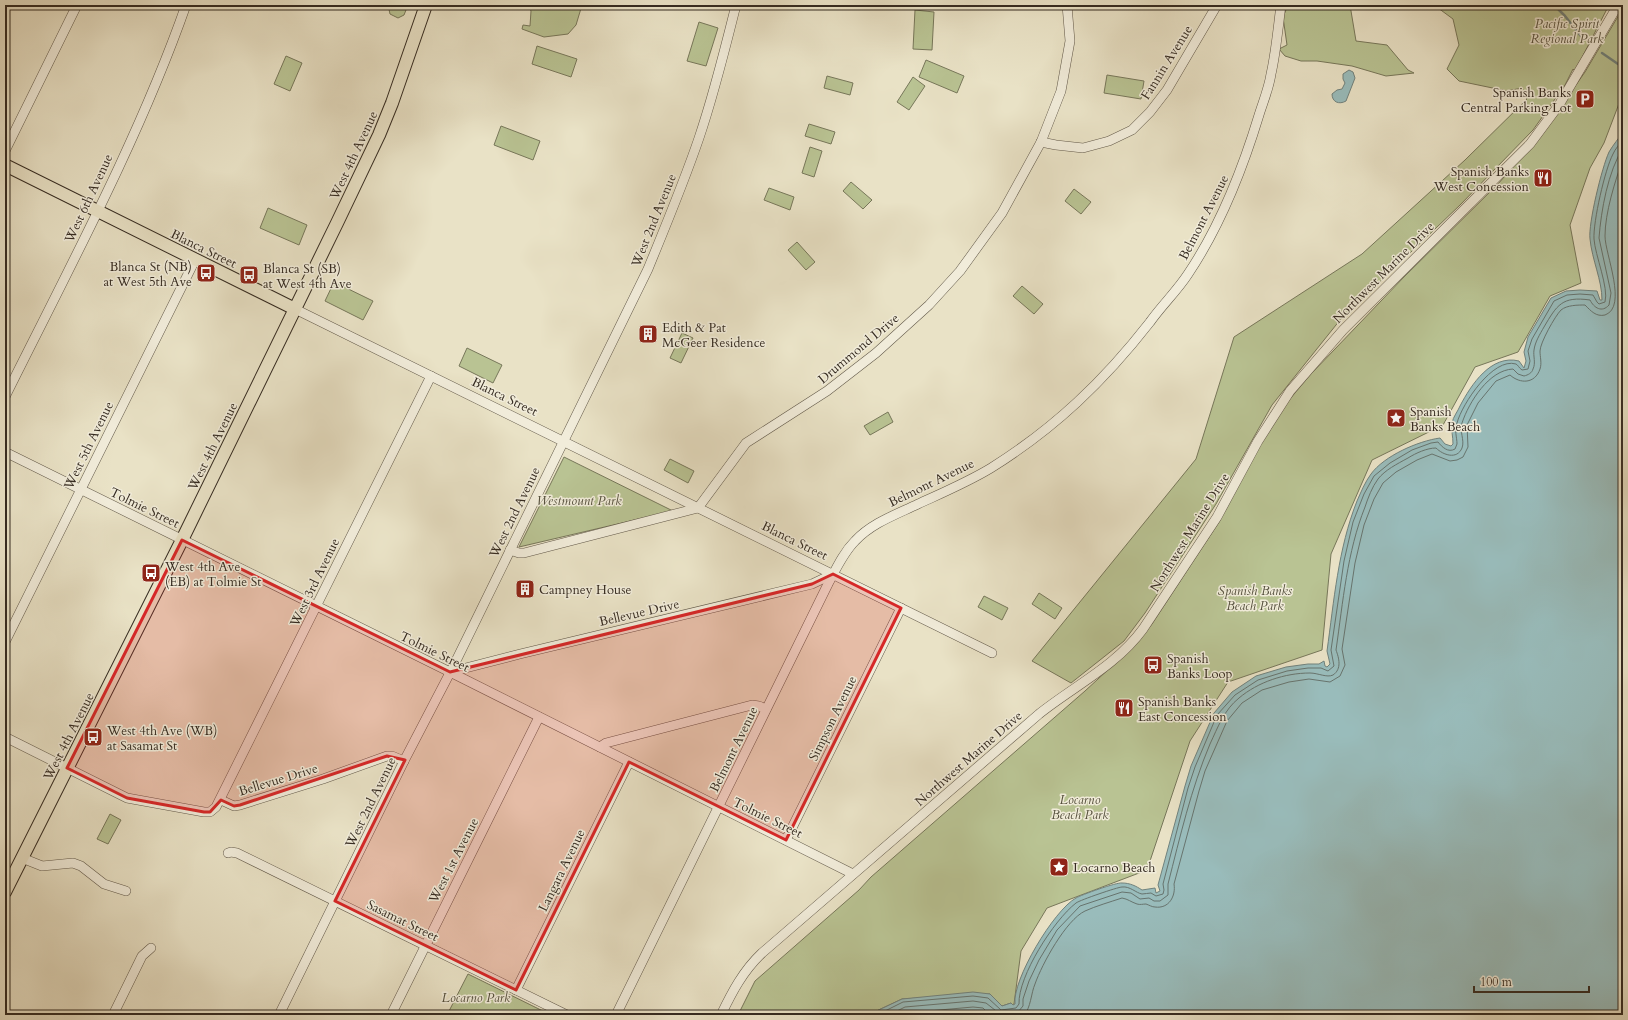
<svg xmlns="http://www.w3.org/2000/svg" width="1628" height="1020" viewBox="0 0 1628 1020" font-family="Cardo,serif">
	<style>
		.green { fill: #b9c393; stroke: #77775a }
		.water { fill: #99bcbb; stroke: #71827d }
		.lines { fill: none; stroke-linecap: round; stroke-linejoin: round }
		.shore { stroke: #67746e; stroke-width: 1 }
		.stream { stroke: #71827d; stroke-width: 2.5 }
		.minor-casing { stroke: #62594a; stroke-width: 10 }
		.major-casing { stroke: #352b21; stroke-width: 14 }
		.minor { stroke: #f1ecda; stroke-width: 9 }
		.major { stroke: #e9e2c6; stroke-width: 12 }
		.marked { fill: #d62828; fill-opacity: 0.2; stroke: #d62828; stroke-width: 3; stroke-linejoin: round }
		.labels { text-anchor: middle; stroke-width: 3; stroke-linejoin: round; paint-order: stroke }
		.park-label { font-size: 13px; font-style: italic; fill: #56513e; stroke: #f1ecda }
		.street-label { font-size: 13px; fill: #352b21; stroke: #f1ecda }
		.poi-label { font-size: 13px; fill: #352b21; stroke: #f1ecda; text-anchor: start }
	</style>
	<rect width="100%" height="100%" fill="#e9e2c6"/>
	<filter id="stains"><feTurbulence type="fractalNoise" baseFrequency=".005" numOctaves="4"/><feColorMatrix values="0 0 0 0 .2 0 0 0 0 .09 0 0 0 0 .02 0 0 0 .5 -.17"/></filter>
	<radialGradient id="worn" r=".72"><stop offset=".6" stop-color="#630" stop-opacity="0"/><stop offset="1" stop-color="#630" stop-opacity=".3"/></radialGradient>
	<g class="green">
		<path d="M388,5H408L404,15L398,18L390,14Z"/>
		<path d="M529,5H582L576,25L568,34L544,37L522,29L523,25L530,26L531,11Z"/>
		<path d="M1288,5H1350L1356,41L1387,45L1408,70L1414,73L1386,76L1352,66L1317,61H1301L1285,56L1279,49L1287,45L1283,17Z"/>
		<path d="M1434,5H1609L1575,71L1573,69L1565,85L1533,130L1460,205L1340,320L1272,405L1216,504L1145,613L1124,641L1071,683L1032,661L1196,459L1234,337L1362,254L1465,160L1527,99L1522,88L1507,91L1459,81L1447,69L1459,45L1453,19Z"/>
		<path d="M1623,8V95L1620,101L1604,143L1590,168L1570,225L1581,283L1550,296L1518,352L1475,367L1443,425L1372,460L1331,554L1322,650L1228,682L1190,741L1147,870L1047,908L1021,951L1014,1004L1012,1005L1011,1003L1002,1006L990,994L902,999L868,1015H738L755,981L859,890L871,877L1085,691L1137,643L1152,624L1219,522L1254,456L1279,412L1311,374L1404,277L1498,184L1540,136L1585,72Z"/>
		<path d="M915,10L934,12L932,50L913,49Z"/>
		<path d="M699,22L718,28L706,66L687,61Z"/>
		<path d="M537,46L577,59L571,77L532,64Z"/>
		<path d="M286,56L302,63L290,91L274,84Z"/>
		<path d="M926,60L964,76L957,93L919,77Z"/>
		<path d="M1107,75L1144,81L1141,99L1104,93Z"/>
		<path d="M827,76L853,83L850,95L824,88Z"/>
		<path d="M913,77L925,86L909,110L897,102Z"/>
		<path d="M809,124L835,132L831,144L805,136Z"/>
		<path d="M501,126L540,141L533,160L494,145Z"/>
		<path d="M810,147L822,151L814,177L802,173Z"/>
		<path d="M851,182L872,200L863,209L843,191Z"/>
		<path d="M769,188L794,197L790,210L764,200Z"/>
		<path d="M1074,189L1091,202L1081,214L1065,201Z"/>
		<path d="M268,208L307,225L299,245L260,228Z"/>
		<path d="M797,242L815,262L806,270L788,250Z"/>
		<path d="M334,282L373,301L363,320L325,301Z"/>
		<path d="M1022,286L1043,304L1034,314L1013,296Z"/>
		<path d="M682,333L693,338L681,363L670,358Z"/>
		<path d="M467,348L502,365L493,383L459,366Z"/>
		<path d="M888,412L893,422L870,435L864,426Z"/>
		<path d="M564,457L673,511L519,547Z"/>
		<path d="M670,459L694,471L688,483L664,470Z"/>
		<path d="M1039,593L1062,608L1055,619L1032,604Z"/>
		<path d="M984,596L1008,608L1002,620L978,607Z"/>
		<path d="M110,814L121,820L108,844L97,839Z"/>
		<path d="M468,974L551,1015H447Z"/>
	</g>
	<g class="water">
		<path d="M1349,70L1353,72L1355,78L1346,101C1339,105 1332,102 1332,94L1337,90L1342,89L1345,83L1343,79V74Z"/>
		<path d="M1623,132V1015H868L902,999L973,992L990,994L1002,1006L1011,1003L1013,1005L1015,1004C1012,980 1054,910 1076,898C1081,895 1117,882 1122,883C1130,883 1136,886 1142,890L1155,888L1156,893L1160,891L1158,885L1185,786L1191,766L1214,713L1232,692L1256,676L1286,667L1308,664H1319L1324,661L1325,666L1327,667L1330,664L1327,651C1334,601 1338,549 1357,501C1361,492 1365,482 1371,474C1384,456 1418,441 1440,438L1445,444L1451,446L1453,444C1453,436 1451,431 1452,423C1453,417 1458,411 1460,406C1471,385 1491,354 1519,361L1524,368L1526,361L1524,352L1528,337L1551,298L1566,291L1580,290L1597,291L1600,300H1602C1602,280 1592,260 1590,239C1588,224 1602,167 1609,152C1613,145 1619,138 1623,132Z"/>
	</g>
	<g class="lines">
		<g class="shore">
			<path d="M877,1015L903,1002L973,996L988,998L1001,1010L1016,1008L1019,1004C1018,976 1054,920 1076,903C1080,900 1118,887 1122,887C1130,886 1136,893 1142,894C1145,894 1148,893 1151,893L1156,896L1163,894L1164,890L1163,884L1188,788L1195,767L1217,715L1235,695L1258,680L1287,671L1308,668H1321L1328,671L1334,666L1331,650L1344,561L1353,522L1364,494L1374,476L1390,463L1412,450L1431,443L1438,442C1442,447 1448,453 1455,449L1457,444C1457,437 1454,430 1457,423C1462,404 1493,357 1516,364C1518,365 1519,368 1522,370L1528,369L1530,361L1528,351L1532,339L1554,301L1567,295L1580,294L1593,295L1597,302L1599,304L1605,302C1609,288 1595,255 1594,239C1593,222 1605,169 1613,154C1615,149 1620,144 1623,139"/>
			<path d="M889,1015L905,1007L973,1001L986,1003L1000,1014L1018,1012L1023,1006V999L1029,981L1039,960L1057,930L1080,906L1122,892L1131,893L1140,899L1149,898L1154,901H1160L1168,895V884C1180,837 1191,789 1210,744C1218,727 1224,710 1239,698C1258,682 1285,673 1310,673C1318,673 1327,678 1333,675C1342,669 1339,658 1336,650C1343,602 1347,552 1365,507C1368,498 1372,487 1378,479C1385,470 1397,464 1408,458C1416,453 1427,448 1436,448C1443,455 1457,460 1462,448C1465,440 1459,431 1462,423C1469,402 1489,370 1513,369L1518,374L1524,376C1528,375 1532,373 1533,369C1536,363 1533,356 1534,350C1535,342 1540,334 1544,327C1557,305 1562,296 1590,300C1594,308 1602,313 1609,305L1611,293L1599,238C1601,211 1608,171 1623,148"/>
			<path d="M902,1015L906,1013L973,1007L983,1008L990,1015"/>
			<path d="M1024,1015C1031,1008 1031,993 1035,984C1042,964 1066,920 1085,911C1096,906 1110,902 1122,898C1128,899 1131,902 1137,904C1140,905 1143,904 1146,904C1149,905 1152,907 1155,907C1169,909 1176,896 1174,884L1199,791L1205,771L1227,721L1242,703L1262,690L1289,682L1309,679L1330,682L1340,676L1345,665L1342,649L1355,563L1364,525L1374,499L1383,483L1396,472L1417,460L1432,454L1450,461L1457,460L1463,457L1468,447L1467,425L1478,403L1496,381L1510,375C1520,384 1535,384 1540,369C1542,363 1540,357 1540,351C1540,343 1555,316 1561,310C1567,305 1578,305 1585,305C1591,311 1596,317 1605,315C1628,307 1605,254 1605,236C1605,213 1615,181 1623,159"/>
		</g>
		<g class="stream">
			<path d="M1554,5L1565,16L1584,40"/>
			<path d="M1602,53L1618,64"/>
		</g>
		<defs>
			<g id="minor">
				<path d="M1041,142L1056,145L1083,148L1109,141L1132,130L1150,112L1167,90L1217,5"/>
				<path d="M5,151L77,5"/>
				<path d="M295,309L992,653"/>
				<path d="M5,397C68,270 139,139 186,5"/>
				<path d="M5,452L450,672L853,874"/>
				<path d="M510,550L519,553H524L698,508L746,443L827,391L876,353L929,305L960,271L1002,213L1041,142L1061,91L1070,41L1067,5"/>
				<path d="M5,642L195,260"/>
				<path d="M450,672L520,654L812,584L833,574"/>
				<path d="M5,737L127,798L204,812H210L216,807L431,376"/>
				<path d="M600,747L606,743L752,705L759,706L766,709"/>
				<path d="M221,800L234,806L240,805L323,779L387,756H392L404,761"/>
				<path d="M786,840L901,608"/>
				<path d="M228,853L231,852L237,853L567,1015"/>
				<path d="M22,858L42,866L73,863L81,866L104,884L126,891"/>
				<path d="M516,990L629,762"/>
				<path d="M113,1015L142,956L151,948"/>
				<path d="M279,1015L404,761L454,665L648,269C666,225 684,182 699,138C714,94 725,49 736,5"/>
				<path d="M391,1015L539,717"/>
				<path d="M616,1015L828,584C836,569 843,553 855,541C872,523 895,515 918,504C942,493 968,482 991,468C1055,428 1104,381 1150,322C1162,305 1177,291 1188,274C1221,225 1242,171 1259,115C1263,102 1269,88 1271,74C1276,52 1278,28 1281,5"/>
				<path d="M721,1015C732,992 743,971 762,953L1039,714C1074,686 1116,666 1143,629L1217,517L1258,441L1290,391L1343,330L1530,144L1559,105L1618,5"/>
			</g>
			<g id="major">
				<path d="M5,165L295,309"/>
				<path d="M5,892L182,540L337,223L379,135L392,103L426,5"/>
			</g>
		</defs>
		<use href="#minor" class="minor-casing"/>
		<use href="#major" class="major-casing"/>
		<use href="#minor" class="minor"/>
		<use href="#major" class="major"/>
	</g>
	<path class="marked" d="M182,540L450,672L812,584L833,574L901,608L786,840L629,762L516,990L335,901L405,760L387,756L240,805L234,806L221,800L210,812H204L127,798L67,768Z"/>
	<defs>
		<symbol id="parking-square" viewBox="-11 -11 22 22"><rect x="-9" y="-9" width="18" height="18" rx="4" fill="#8f2418" stroke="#f1ecda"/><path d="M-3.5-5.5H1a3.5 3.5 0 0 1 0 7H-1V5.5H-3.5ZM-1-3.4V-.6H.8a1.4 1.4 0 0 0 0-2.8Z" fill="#fff"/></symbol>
		<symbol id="restaurant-square" viewBox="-11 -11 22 22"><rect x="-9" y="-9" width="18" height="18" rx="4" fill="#8f2418" stroke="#f1ecda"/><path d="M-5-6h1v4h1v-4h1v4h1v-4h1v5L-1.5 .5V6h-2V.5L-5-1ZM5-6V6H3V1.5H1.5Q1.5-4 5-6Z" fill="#fff"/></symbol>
		<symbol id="bus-square" viewBox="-11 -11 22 22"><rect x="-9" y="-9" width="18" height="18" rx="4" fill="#8f2418" stroke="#f1ecda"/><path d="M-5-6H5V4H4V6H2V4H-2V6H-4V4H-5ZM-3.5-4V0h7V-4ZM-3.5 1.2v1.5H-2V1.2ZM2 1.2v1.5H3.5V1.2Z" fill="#fff"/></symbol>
		<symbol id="building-square" viewBox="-11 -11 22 22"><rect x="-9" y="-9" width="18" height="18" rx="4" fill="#8f2418" stroke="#f1ecda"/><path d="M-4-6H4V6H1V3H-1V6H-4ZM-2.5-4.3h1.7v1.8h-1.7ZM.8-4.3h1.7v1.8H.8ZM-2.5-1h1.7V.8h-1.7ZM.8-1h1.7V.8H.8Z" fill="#fff"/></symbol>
		<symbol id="sight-square" viewBox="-11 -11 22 22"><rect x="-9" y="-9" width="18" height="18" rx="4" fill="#8f2418" stroke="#f1ecda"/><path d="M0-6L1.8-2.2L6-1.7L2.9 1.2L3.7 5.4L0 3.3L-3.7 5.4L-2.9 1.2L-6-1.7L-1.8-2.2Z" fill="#fff"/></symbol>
	</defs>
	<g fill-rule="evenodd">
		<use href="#parking-square" x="1574" y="88" width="22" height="22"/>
		<use href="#restaurant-square" x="1532" y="167" width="22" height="22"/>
		<use href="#bus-square" x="195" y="262" width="22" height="22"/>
		<use href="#bus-square" x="238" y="264" width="22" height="22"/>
		<use href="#building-square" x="637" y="323" width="22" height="22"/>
		<use href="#sight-square" x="1385" y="407" width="22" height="22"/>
		<use href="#bus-square" x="140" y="562" width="22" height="22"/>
		<use href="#building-square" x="514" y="578" width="22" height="22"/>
		<use href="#bus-square" x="1142" y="654" width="22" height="22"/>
		<use href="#restaurant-square" x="1113" y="697" width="22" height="22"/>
		<use href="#bus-square" x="82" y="726" width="22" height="22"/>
		<use href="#sight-square" x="1048" y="856" width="22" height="22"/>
	</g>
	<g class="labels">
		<g class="park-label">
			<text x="1567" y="28">Pacific Spirit<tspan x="1567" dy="15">Regional Park</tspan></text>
			<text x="579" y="505">Westmount Park</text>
			<text x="1255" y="595">Spanish Banks<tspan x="1255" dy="15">Beach Park</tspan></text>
			<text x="1080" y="804">Locarno<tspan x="1080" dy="15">Beach Park</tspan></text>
			<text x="476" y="1002">Locarno Park</text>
		</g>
		<g class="street-label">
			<text transform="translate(1166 62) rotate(-58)" y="5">Fannin Avenue</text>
			<text transform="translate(353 155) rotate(-65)" y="5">West 4th Avenue</text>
			<text transform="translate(88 198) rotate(-65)" y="5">West 6th Avenue</text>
			<text transform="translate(1203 217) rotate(-63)" y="5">Belmont Avenue</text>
			<text transform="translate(653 220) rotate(-68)" y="5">West 2nd Avenue</text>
			<text transform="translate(204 248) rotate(26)" y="5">Blanca Street</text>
			<text transform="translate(1383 272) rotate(-45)" y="5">Northwest Marine Drive</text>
			<text transform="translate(858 348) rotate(-40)" y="5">Drummond Drive</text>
			<text transform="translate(505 396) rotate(26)" y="5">Blanca Street</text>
			<text transform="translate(88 445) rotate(-64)" y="5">West 5th Avenue</text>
			<text transform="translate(212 446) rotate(-64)" y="5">West 4th Avenue</text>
			<text transform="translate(931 482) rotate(-26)" y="5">Belmont Avenue</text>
			<text transform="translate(145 507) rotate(26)" y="5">Tolmie Street</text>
			<text transform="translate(514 512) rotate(-64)" y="5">West 2nd Avenue</text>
			<text transform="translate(1189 532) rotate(-58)" y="5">Northwest Marine Drive</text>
			<text transform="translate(795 540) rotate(26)" y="5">Blanca Street</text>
			<text transform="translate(314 582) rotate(-64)" y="5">West 3rd Avenue</text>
			<text transform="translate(639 612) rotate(-13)" y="5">Bellevue Drive</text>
			<text transform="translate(435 651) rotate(26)" y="5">Tolmie Street</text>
			<text transform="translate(832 718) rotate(-64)" y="5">Simpson Avenue</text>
			<text transform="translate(68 736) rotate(-63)" y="5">West 4th Avenue</text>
			<text transform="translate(733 749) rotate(-64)" y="5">Belmont Avenue</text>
			<text transform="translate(968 758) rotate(-41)" y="5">Northwest Marine Drive</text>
			<text transform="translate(278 779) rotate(-17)" y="5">Bellevue Drive</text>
			<text transform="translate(370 802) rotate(-64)" y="5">West 2nd Avenue</text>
			<text transform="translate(768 817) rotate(26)" y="5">Tolmie Street</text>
			<text transform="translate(453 860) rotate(-63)" y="5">West 1st Avenue</text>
			<text transform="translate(561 870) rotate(-64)" y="5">Langara Avenue</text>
			<text transform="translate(403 920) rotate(26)" y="5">Sasamat Street</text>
		</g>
		<g class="poi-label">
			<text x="1571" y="97" text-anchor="end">Spanish Banks<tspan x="1571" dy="15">Central Parking Lot</tspan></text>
			<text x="1529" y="176" text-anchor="end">Spanish Banks<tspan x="1529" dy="15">West Concession</tspan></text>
			<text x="192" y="271" text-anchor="end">Blanca St (NB)<tspan x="192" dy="15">at West 5th Ave</tspan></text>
			<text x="263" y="273">Blanca St (SB)<tspan x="263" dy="15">at West 4th Ave</tspan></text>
			<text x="662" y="332">Edith &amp; Pat<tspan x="662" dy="15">McGeer Residence</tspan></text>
			<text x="1410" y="416">Spanish<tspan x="1410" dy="15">Banks Beach</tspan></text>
			<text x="165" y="571">West 4th Ave<tspan x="165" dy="15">(EB) at Tolmie St</tspan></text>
			<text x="539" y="594">Campney House</text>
			<text x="1167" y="663">Spanish<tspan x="1167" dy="15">Banks Loop</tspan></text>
			<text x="1138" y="706">Spanish Banks<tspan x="1138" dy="15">East Concession</tspan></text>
			<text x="107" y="735">West 4th Ave (WB)<tspan x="107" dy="15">at Sasamat St</tspan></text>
			<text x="1073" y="872">Locarno Beach</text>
		</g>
	</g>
	<rect width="1628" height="1020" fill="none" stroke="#e9e2c6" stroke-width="20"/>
	<rect x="6" y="6" width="1616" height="1008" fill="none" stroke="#352b21" stroke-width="2"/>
	<rect x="10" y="10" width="1608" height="1000" fill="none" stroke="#352b21"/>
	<path d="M1474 986v6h115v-6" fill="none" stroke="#352b21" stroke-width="2"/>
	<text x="1480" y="986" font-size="12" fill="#352b21" stroke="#f1ecda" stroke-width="3" paint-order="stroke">100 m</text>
	<rect width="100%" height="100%" filter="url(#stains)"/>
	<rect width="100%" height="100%" fill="url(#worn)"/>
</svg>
